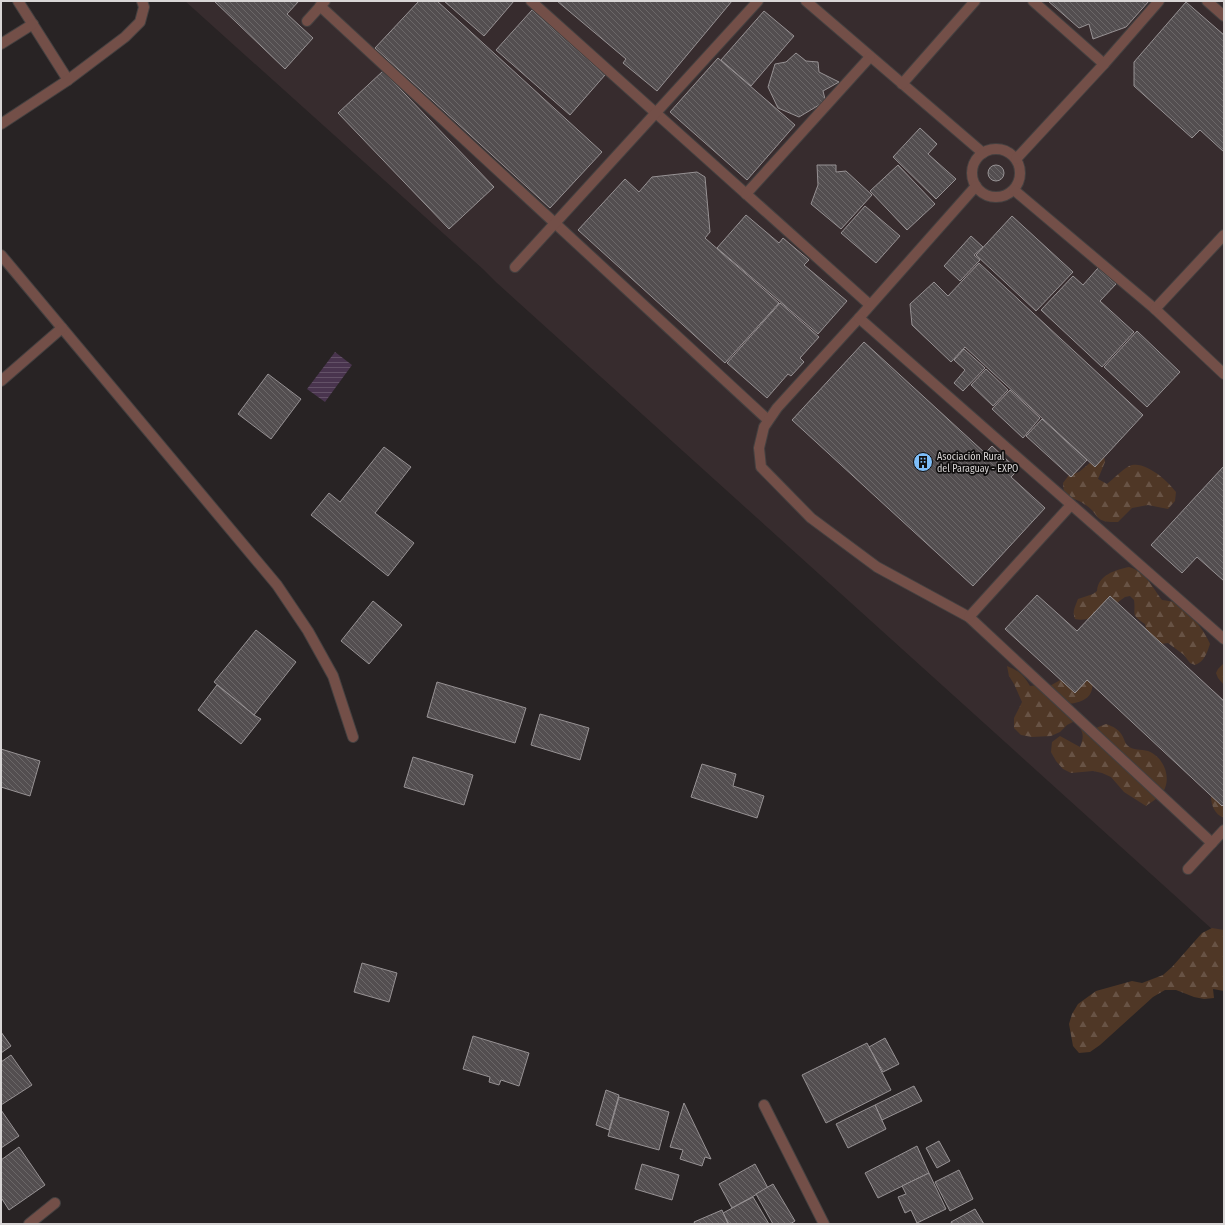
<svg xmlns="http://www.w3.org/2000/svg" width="1225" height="1225" viewBox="0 0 1225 1225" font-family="'Fira Sans Condensed',sans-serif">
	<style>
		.built { fill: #372c2e }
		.forest { fill: url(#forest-firs) }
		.water { fill: url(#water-rules) }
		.building { fill: url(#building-back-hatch); stroke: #979294 }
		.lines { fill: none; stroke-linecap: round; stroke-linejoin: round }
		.lane-casing { stroke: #444040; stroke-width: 12 }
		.street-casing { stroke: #444040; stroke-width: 12 }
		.lane { stroke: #734f48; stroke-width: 10 }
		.street { stroke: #734f48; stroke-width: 10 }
		.labels { text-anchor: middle; stroke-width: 3.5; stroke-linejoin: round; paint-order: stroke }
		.poi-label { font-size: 10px; fill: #d9d6d6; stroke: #0f0d0d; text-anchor: start }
	</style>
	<defs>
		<pattern id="forest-firs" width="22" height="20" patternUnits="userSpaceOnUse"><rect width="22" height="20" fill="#4f3726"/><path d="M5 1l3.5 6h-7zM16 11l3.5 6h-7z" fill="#685345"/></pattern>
		<pattern id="water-rules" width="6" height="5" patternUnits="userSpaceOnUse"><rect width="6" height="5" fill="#49344e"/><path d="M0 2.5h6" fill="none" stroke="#635167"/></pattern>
		<pattern id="building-back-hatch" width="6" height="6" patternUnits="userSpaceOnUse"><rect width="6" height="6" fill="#534e50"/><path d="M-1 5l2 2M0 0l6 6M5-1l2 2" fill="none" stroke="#6b6768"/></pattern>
	</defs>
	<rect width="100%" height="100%" fill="#282324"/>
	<path class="built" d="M185,1H1224V940L497,283L484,270Z"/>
	<g class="forest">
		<path d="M1103,452L1105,462L1098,479L1107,484C1113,479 1122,470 1129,466C1144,459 1168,481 1176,492L1175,501L1168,509L1148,505L1132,508L1118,522C1092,523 1101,514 1084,504C1079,500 1071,498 1064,495L1063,483L1069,475L1079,472Z"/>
		<path d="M1129,567C1146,572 1152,587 1162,600C1167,601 1173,601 1177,603C1188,609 1206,633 1210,644C1207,653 1204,662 1195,665L1190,663L1184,655L1168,643L1153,645L1145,634L1146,629L1145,624C1130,614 1136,615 1134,600L1130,596L1125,597C1111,607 1094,623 1075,619C1072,611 1075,607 1078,599L1093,594L1097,591C1098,575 1115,570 1129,567Z"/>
		<path d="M1224,663V685L1218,678L1216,673L1218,669Z"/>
		<path d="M1007,666C1019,671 1023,674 1030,686L1039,685L1048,687L1076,671L1092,678C1092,681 1093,686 1092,689C1090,700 1078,703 1068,704L1085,730L1096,728L1106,724C1114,727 1119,729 1123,737C1124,739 1125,743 1127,745C1133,751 1141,749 1148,751C1164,757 1172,778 1163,792C1159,798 1151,802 1146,806L1124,792L1111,777L1102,773L1093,771L1071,773L1063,769L1056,761L1051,752L1052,742L1060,736L1080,747C1085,735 1083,731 1075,721L1067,725L1060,732L1051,736L1032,737L1021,735L1014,728V718L1022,702L1014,684L1009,676Z"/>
		<path d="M1224,782V818C1214,814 1211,805 1211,795Z"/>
		<path d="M1212,928L1224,930V991L1213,989L1214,998L1204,999L1194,997L1176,990H1165L1153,997L1100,1045L1090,1052L1079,1053L1073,1046L1069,1024L1072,1014L1078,1004L1096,991L1132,981L1142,983L1163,975L1172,967L1202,933Z"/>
	</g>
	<path class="water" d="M335,352L352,365L325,402L307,389Z"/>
	<g class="building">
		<path d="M214,1H299L287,14L313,38L285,69Z"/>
		<path d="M419,1H437L602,152L550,208L375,48Z"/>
		<path d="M444,1H514L484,36Z"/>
		<path d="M557,1H732L657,91L623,63L626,59Z"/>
		<path d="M1048,1H1149L1126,27L1093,39L1089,24L1079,28Z"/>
		<path d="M1186,2L1224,35V152L1200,130L1192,138L1134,86V62Z"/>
		<path d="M532,10L605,75L570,115L496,50Z"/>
		<path d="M764,11L794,36L751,86L721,60Z"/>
		<path d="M796,53L806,61L818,62L819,72L839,82L823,91L825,99L819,105L799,117L778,108L768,87L775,64L786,62Z"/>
		<path d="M718,58L795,125L747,180L670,112Z"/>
		<path d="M383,71L494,187L449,229L338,113Z"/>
		<path d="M920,128L937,144L928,154L956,179L936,199L893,157Z"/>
		<path d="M817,165H836V172L846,171L872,195L841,229L811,204L818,185Z"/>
		<path d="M898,165L935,204L907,230L870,191Z"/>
		<circle cx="996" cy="173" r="8"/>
		<path d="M697,172L705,177L710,232L705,238L779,303L725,363L578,230L625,179L639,192L652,177Z"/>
		<path d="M865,206L900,236L876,263L841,233Z"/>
		<path d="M746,215L779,243L783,238L809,260L804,265L847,301L818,334L717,248Z"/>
		<path d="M1012,216L1073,272L1036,311L976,255Z"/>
		<path d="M971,236L983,247L974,255L980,260L960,281L944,266Z"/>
		<path d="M979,263L1143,415L1095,467L965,347L951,362L912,325L910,304L934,282L948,296Z"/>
		<path d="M1098,268L1116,284L1100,301L1134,332L1102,367L1041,310L1073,276L1083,285Z"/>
		<path d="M780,303L819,337L800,358L804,362L791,376L788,374L767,398L727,363Z"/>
		<path d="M1137,331L1180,372L1147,407L1104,367Z"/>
		<path d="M864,342L985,453L992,446L1018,470L1011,477L1045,508L973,586L792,420Z"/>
		<path d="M964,349L985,368L963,391L954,383L965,370L954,360Z"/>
		<path d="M986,369L1008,390L993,406L971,385Z"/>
		<path d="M268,374L301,399L271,439L238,414Z"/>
		<path d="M1010,390L1040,418L1023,438L992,409Z"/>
		<path d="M1042,419L1087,460L1071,477L1026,436Z"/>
		<path d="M384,447L411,467L375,513L414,543L388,576L311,515L329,493L340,502Z"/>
		<path d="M1224,466V581L1197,557L1182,573L1151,545Z"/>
		<path d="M1037,595L1077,631L1110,596L1224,701V804L1222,806L1087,680L1075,693L1005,629Z"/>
		<path d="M373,601L402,625L369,664L341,641Z"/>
		<path d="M256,630L296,662L254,715L214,682Z"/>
		<path d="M437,682L526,708L515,743L427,717Z"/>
		<path d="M217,685L254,715L261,719L241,744L198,710Z"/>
		<path d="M540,714L589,728L580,760L531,745Z"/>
		<path d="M1,749L40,761L30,796L1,787Z"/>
		<path d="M413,757L473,775L464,805L404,787Z"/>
		<path d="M702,764L736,774L733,786L764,796L757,818L691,797Z"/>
		<path d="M362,963L397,973L389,1002L354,992Z"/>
		<path d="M1,1032L11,1046L1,1053Z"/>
		<path d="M473,1036L529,1053L519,1086L501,1080L499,1085L489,1082L490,1077L463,1069Z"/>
		<path d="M885,1038L899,1064L883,1072L869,1047Z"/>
		<path d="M867,1043L891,1090L826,1123L802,1075Z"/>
		<path d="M11,1055L32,1085L1,1105V1062Z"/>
		<path d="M914,1086L922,1101L882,1120L875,1105Z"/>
		<path d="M606,1090L619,1095L609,1130L596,1125Z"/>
		<path d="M619,1097L669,1112L659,1150L608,1136Z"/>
		<path d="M684,1103L711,1159L705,1157L702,1166L680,1159L683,1150L670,1147Z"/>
		<path d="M875,1105L886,1129L848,1148L836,1124Z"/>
		<path d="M1,1110L19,1136L1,1148Z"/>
		<path d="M939,1141L950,1161L937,1168L926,1148Z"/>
		<path d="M917,1146L929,1173L878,1198L865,1173Z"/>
		<path d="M19,1147L45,1185L9,1210L2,1199L1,1200V1160Z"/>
		<path d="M642,1164L679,1175L672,1200L635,1189Z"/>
		<path d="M755,1164L768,1188L732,1208L719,1184Z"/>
		<path d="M959,1170L973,1199L950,1211L935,1182Z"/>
		<path d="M929,1173L946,1209L917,1223L911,1210L905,1213L898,1197L906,1194L902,1186Z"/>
		<path d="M773,1184L795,1221L790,1224H773L756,1194Z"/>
		<path d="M753,1197L769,1224H729L723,1213Z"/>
		<path d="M975,1209L984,1224H952L951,1222Z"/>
		<path d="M722,1210L728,1224H695L694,1222Z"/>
	</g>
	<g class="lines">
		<defs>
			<g id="lane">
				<path d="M18,1L68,80"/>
				<path d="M531,1L870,305"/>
				<path d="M806,1L983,153"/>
				<path d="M1033,1L1104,64"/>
				<path d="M1207,1L1224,16"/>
				<path d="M320,6L768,420"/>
				<path d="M307,21L325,1"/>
				<path d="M1,44L33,24"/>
				<path d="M902,84L975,1"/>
				<path d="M1,124L68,80L125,37L140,22L144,7L142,1"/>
				<circle cx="996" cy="173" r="24"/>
				<path d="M1016,159L1104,64L1159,1"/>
				<path d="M976,186L859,318L777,408L764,427L759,448L761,467L811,518L877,567L969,617L1212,843"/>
				<path d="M1014,190L1155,309L1224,374"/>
				<path d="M746,194L870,57"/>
				<path d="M1,255L277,585L308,631L333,676L353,737"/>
				<path d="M515,267L758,1"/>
				<path d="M1155,309L1224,235"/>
				<path d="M859,318L1224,639"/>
				<path d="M1,381L62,328"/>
				<path d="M969,617L1071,505"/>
				<path d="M1188,869L1224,830"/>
			</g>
			<g id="street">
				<path d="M764,1105L824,1224"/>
				<path d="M29,1224L55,1203"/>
			</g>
		</defs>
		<use href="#lane" class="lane-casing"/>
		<use href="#street" class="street-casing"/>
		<use href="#lane" class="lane"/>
		<use href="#street" class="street"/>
	</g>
	<defs>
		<symbol id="building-disc" viewBox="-11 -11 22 22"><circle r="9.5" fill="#7ebef9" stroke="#0f0d0d"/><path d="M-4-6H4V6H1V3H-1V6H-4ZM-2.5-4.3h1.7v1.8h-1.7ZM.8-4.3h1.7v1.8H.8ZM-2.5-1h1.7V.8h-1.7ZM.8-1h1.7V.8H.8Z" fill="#111"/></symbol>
	</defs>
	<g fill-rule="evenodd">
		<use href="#building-disc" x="912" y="451" width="22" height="22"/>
	</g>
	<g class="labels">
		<g class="poi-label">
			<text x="937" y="460">Asociación Rural<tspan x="937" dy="12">del Paraguay - EXPO</tspan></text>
		</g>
	</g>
	<rect width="1225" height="1225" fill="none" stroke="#d9d6d6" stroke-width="4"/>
</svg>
